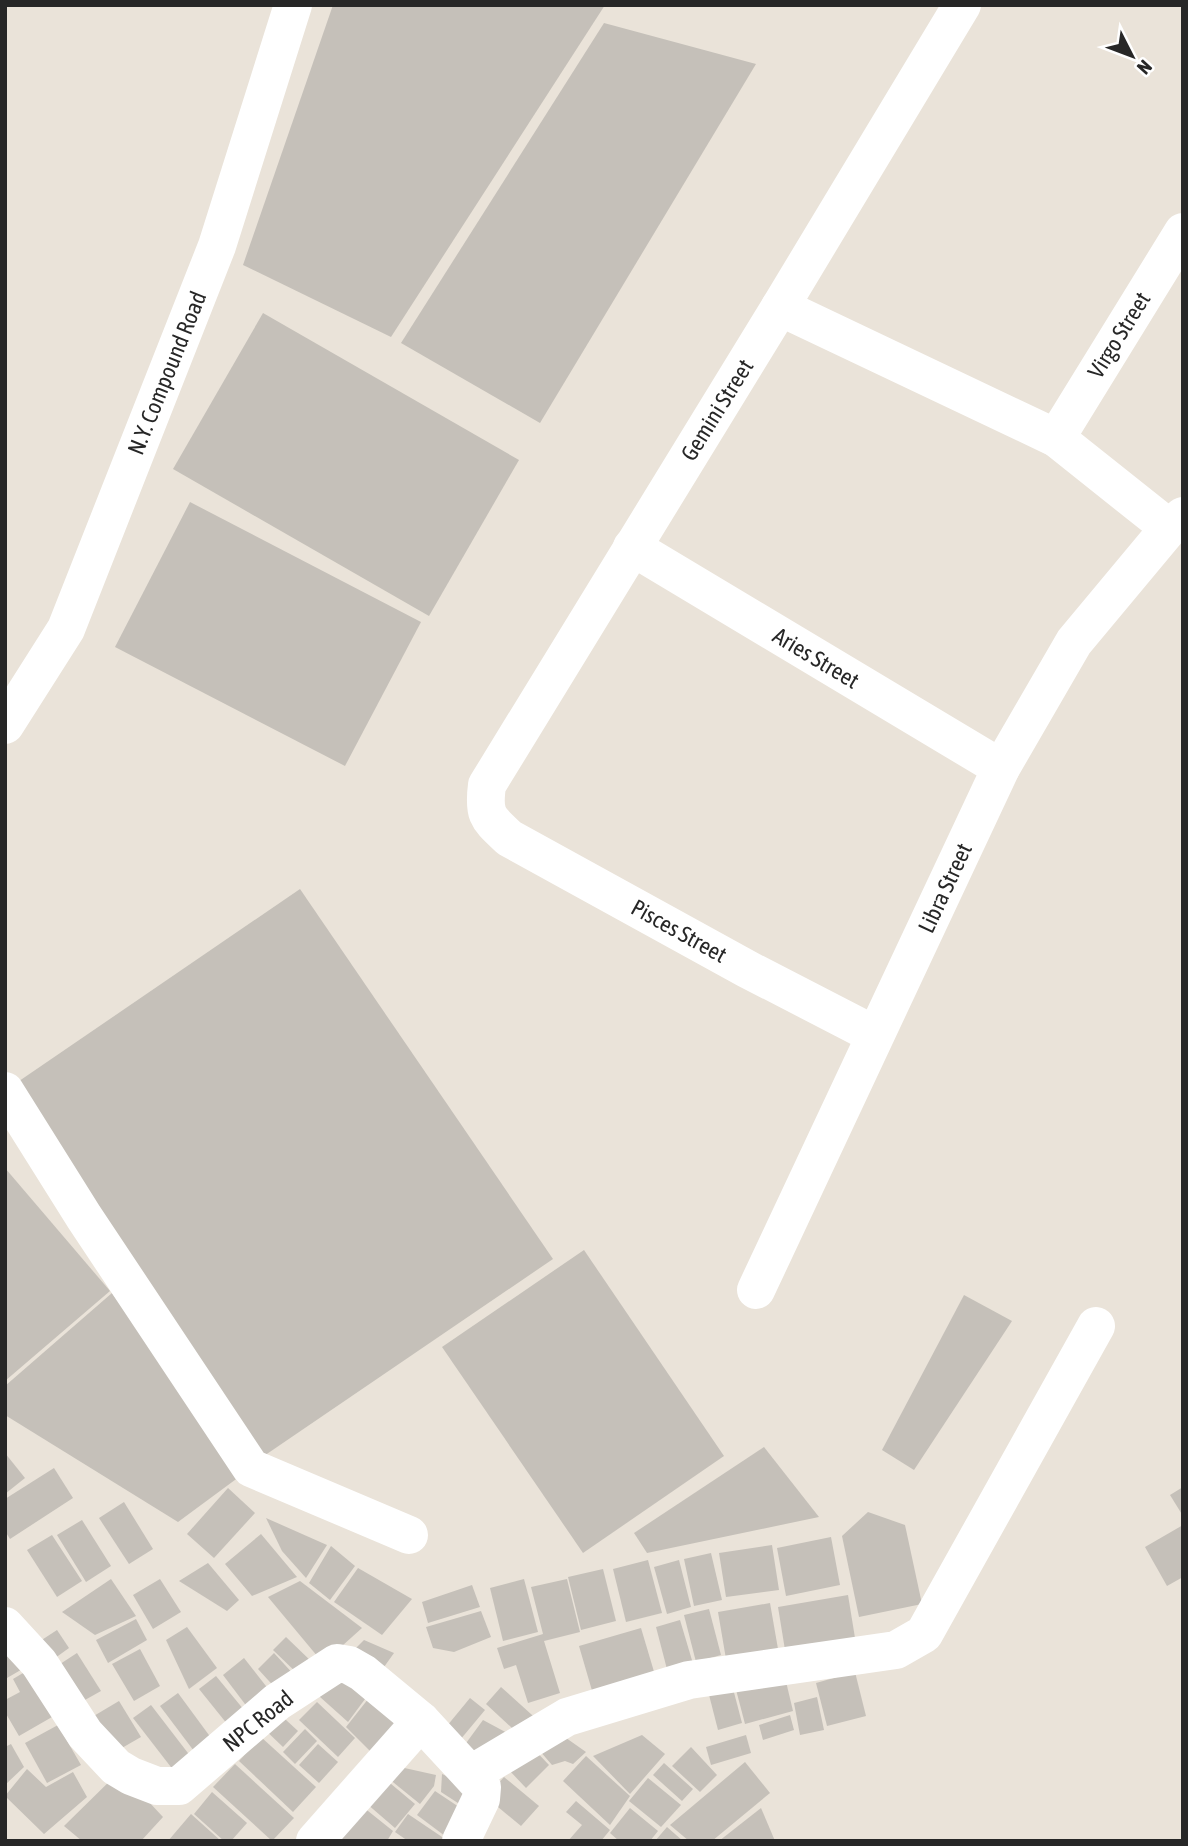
<svg xmlns="http://www.w3.org/2000/svg" width="1188" height="1846" viewBox="0 0 1188 1846" font-family="'Asap Condensed',sans-serif">
	<style>
		.building { fill: #c5c0b9 }
		.lines { fill: none; stroke-linecap: round; stroke-linejoin: round }
		.minor { stroke: #fff; stroke-width: 38 }
		.labels { text-anchor: middle; stroke-width: 7; stroke-linejoin: round; paint-order: stroke }
		.street-label { font-size: 23px; fill: #272727; stroke: #fff }
	</style>
	<rect width="100%" height="100%" fill="#eae3d9"/>
	<g class="building">
		<path d="M333,5H605L391,337L243,265Z"/>
		<path d="M604,23L756,64L540,423L401,343Z"/>
		<path d="M263,313L519,460L429,616L173,469Z"/>
		<path d="M190,502L421,622L345,766L115,647Z"/>
		<path d="M300,889L553,1259L258,1460L6,1090Z"/>
		<path d="M5,1168L110,1291L5,1381Z"/>
		<path d="M584,1250L724,1456L583,1553L442,1347Z"/>
		<path d="M112,1293L243,1474L178,1522L5,1415V1386Z"/>
		<path d="M964,1295L1012,1321L914,1470L882,1450Z"/>
		<path d="M764,1447L819,1517L647,1553L634,1533Z"/>
		<path d="M5,1453L25,1478L5,1494Z"/>
		<path d="M54,1468L73,1498L10,1539L5,1531V1499Z"/>
		<path d="M1183,1487V1516L1170,1495Z"/>
		<path d="M228,1488L255,1513L214,1558L187,1534Z"/>
		<path d="M124,1502L153,1549L129,1564L99,1518Z"/>
		<path d="M868,1512L905,1525L922,1604L859,1617L842,1536Z"/>
		<path d="M266,1518L327,1545L306,1578L282,1551Z"/>
		<path d="M82,1520L111,1566L86,1582L57,1535Z"/>
		<path d="M1183,1525V1577L1167,1586L1145,1547Z"/>
		<path d="M261,1534L297,1577L252,1596L225,1564Z"/>
		<path d="M52,1535L82,1581L57,1597L27,1550Z"/>
		<path d="M831,1537L840,1585L786,1596L777,1548Z"/>
		<path d="M772,1545L779,1590L726,1597L719,1553Z"/>
		<path d="M331,1546L355,1566L330,1600L309,1583Z"/>
		<path d="M711,1553L722,1600L694,1606L684,1559Z"/>
		<path d="M648,1560L662,1613L626,1622L613,1569Z"/>
		<path d="M679,1560L691,1607L667,1614L654,1567Z"/>
		<path d="M208,1563L239,1600L227,1611L179,1581Z"/>
		<path d="M358,1568L412,1599L382,1635L334,1602Z"/>
		<path d="M603,1569L616,1621L581,1630L568,1577Z"/>
		<path d="M111,1579L136,1616L95,1635L62,1612Z"/>
		<path d="M160,1579L181,1612L153,1629L133,1595Z"/>
		<path d="M524,1579L538,1632L503,1641L490,1588Z"/>
		<path d="M567,1579L580,1632L544,1641L560,1693L528,1703L516,1665L504,1669L497,1648L543,1634L531,1587Z"/>
		<path d="M300,1581L362,1628L323,1663L268,1597Z"/>
		<path d="M472,1585L480,1607L428,1623L422,1602Z"/>
		<path d="M848,1595L856,1644L786,1656L778,1607Z"/>
		<path d="M770,1603L778,1649L726,1659L718,1612Z"/>
		<path d="M709,1609L721,1655L696,1662L684,1615Z"/>
		<path d="M481,1611L491,1637L454,1652L433,1648L426,1627Z"/>
		<path d="M136,1619L147,1640L108,1663L96,1640Z"/>
		<path d="M680,1620L694,1667L668,1673L656,1627Z"/>
		<path d="M187,1627L217,1668L189,1689L166,1640Z"/>
		<path d="M641,1628L655,1675L593,1694L579,1646Z"/>
		<path d="M5,1630L31,1664L7,1678L5,1676Z"/>
		<path d="M57,1630L69,1648L44,1666L31,1647Z"/>
		<path d="M286,1637L314,1664L301,1677L273,1650Z"/>
		<path d="M364,1640L394,1653L379,1674L350,1654Z"/>
		<path d="M140,1649L160,1686L134,1701L112,1664Z"/>
		<path d="M77,1653L101,1691L76,1705L54,1668Z"/>
		<path d="M274,1653L296,1677L279,1692L258,1669Z"/>
		<path d="M244,1658L273,1695L251,1712L223,1675Z"/>
		<path d="M33,1667L59,1713L19,1736L5,1712V1700L20,1692L13,1679Z"/>
		<path d="M332,1669L368,1695L348,1722L310,1688Z"/>
		<path d="M783,1669L793,1711L745,1724L734,1682Z"/>
		<path d="M855,1672L866,1716L827,1726L816,1683Z"/>
		<path d="M216,1676L249,1716L232,1730L199,1689Z"/>
		<path d="M731,1681L742,1723L718,1730L707,1687Z"/>
		<path d="M501,1687L542,1724L526,1741L486,1704Z"/>
		<path d="M376,1689L407,1717L376,1757L346,1727Z"/>
		<path d="M178,1693L217,1746L200,1759L160,1706Z"/>
		<path d="M817,1697L824,1730L800,1735L794,1703Z"/>
		<path d="M470,1698L485,1710L455,1746L442,1732Z"/>
		<path d="M119,1701L141,1737L108,1756L87,1720Z"/>
		<path d="M317,1702L355,1738L338,1757L299,1720Z"/>
		<path d="M151,1705L191,1757L174,1771L133,1718Z"/>
		<path d="M273,1708L298,1731L283,1747L259,1724Z"/>
		<path d="M790,1715L794,1730L763,1740L759,1725Z"/>
		<path d="M483,1720L511,1735L501,1753L461,1750Z"/>
		<path d="M58,1725L81,1765L47,1783L25,1743Z"/>
		<path d="M305,1729L317,1741L295,1764L283,1752Z"/>
		<path d="M559,1733L586,1752L573,1764L565,1761L552,1765L533,1743Z"/>
		<path d="M642,1735L665,1754L630,1794L593,1756Z"/>
		<path d="M746,1735L751,1753L711,1765L706,1747Z"/>
		<path d="M261,1737L316,1787L293,1812L239,1761Z"/>
		<path d="M11,1744L24,1767L5,1785V1747Z"/>
		<path d="M318,1744L338,1762L319,1783L299,1765Z"/>
		<path d="M530,1745L549,1765L526,1788L507,1768Z"/>
		<path d="M691,1747L717,1775L700,1792L672,1766Z"/>
		<path d="M586,1756L630,1796L610,1825L563,1781Z"/>
		<path d="M745,1762L770,1793L712,1841H689L670,1825Z"/>
		<path d="M664,1763L693,1789L682,1801L653,1775Z"/>
		<path d="M235,1764L294,1818L272,1841L213,1787Z"/>
		<path d="M391,1765L436,1775L434,1786L420,1804L383,1774Z"/>
		<path d="M27,1769L46,1787L73,1772L87,1797L44,1834L5,1796Z"/>
		<path d="M120,1771L163,1817L141,1841H82L64,1826Z"/>
		<path d="M378,1773L415,1804L395,1828L359,1797Z"/>
		<path d="M442,1774L476,1789L461,1805L441,1792Z"/>
		<path d="M504,1777L539,1806L521,1826L486,1797Z"/>
		<path d="M648,1778L681,1805L661,1827L629,1801Z"/>
		<path d="M435,1791L462,1809L445,1836L417,1815Z"/>
		<path d="M212,1792L247,1823L231,1841H224L194,1814Z"/>
		<path d="M353,1799L393,1831L387,1841H320Z"/>
		<path d="M576,1801L610,1830L601,1841H568L582,1825L566,1812Z"/>
		<path d="M630,1808L658,1831L650,1841H619L610,1833Z"/>
		<path d="M761,1808L775,1841H719Z"/>
		<path d="M191,1814L221,1841H168Z"/>
		<path d="M408,1814L448,1841H408L395,1832Z"/>
		<path d="M667,1827L683,1841H655Z"/>
	</g>
	<g class="lines">
		<g class="minor">
			<path d="M780,307L1056,438L1169,528"/>
			<path d="M1056,438L1183,232"/>
			<path d="M632,547L1001,768"/>
			<path d="M5,725L66,629L217,246L293,5"/>
			<path d="M875,1035L747,969L509,838C488,818 483,816 487,785L780,307L962,5"/>
			<path d="M5,1091L84,1217L251,1468L409,1535"/>
			<path d="M756,1290L1001,768L1074,642L1169,528L1183,516"/>
			<path d="M5,1626L39,1663L85,1734L116,1767L131,1776L157,1786H179L277,1702L337,1663L349,1665L363,1673L421,1721L482,1787L481,1799L461,1841"/>
			<path d="M471,1774L567,1717L689,1680L896,1650L924,1634L1096,1326"/>
			<path d="M315,1841L421,1721"/>
		</g>
	</g>
	<g class="labels">
		<g class="street-label">
			<text transform="translate(1119 335) rotate(-58)" y="8">Virgo Street</text>
			<text transform="translate(167 373) rotate(-68)" y="8">N.Y. Compound Road</text>
			<text transform="translate(717 410) rotate(-58)" y="8">Gemini Street</text>
			<text transform="translate(816 658) rotate(31)" y="8">Aries Street</text>
			<text transform="translate(945 888) rotate(-65)" y="8">Libra Street</text>
			<text transform="translate(679 931) rotate(29)" y="8">Pisces Street</text>
			<text transform="translate(258 1721) rotate(-39)" y="8">NPC Road</text>
		</g>
	</g>
	<rect width="1188" height="1846" fill="none" stroke="#272727" stroke-width="14"/>
	<g transform="translate(1132 56) rotate(132)" stroke="#ffffff" stroke-width="5" paint-order="stroke">
	<path d="M0-5L12 26L0 18L-12 26Z" fill="#272727"/>
	<text y="-10" font-size="19" font-weight="bold" text-anchor="middle" fill="#272727">N</text>
	</g>
</svg>
